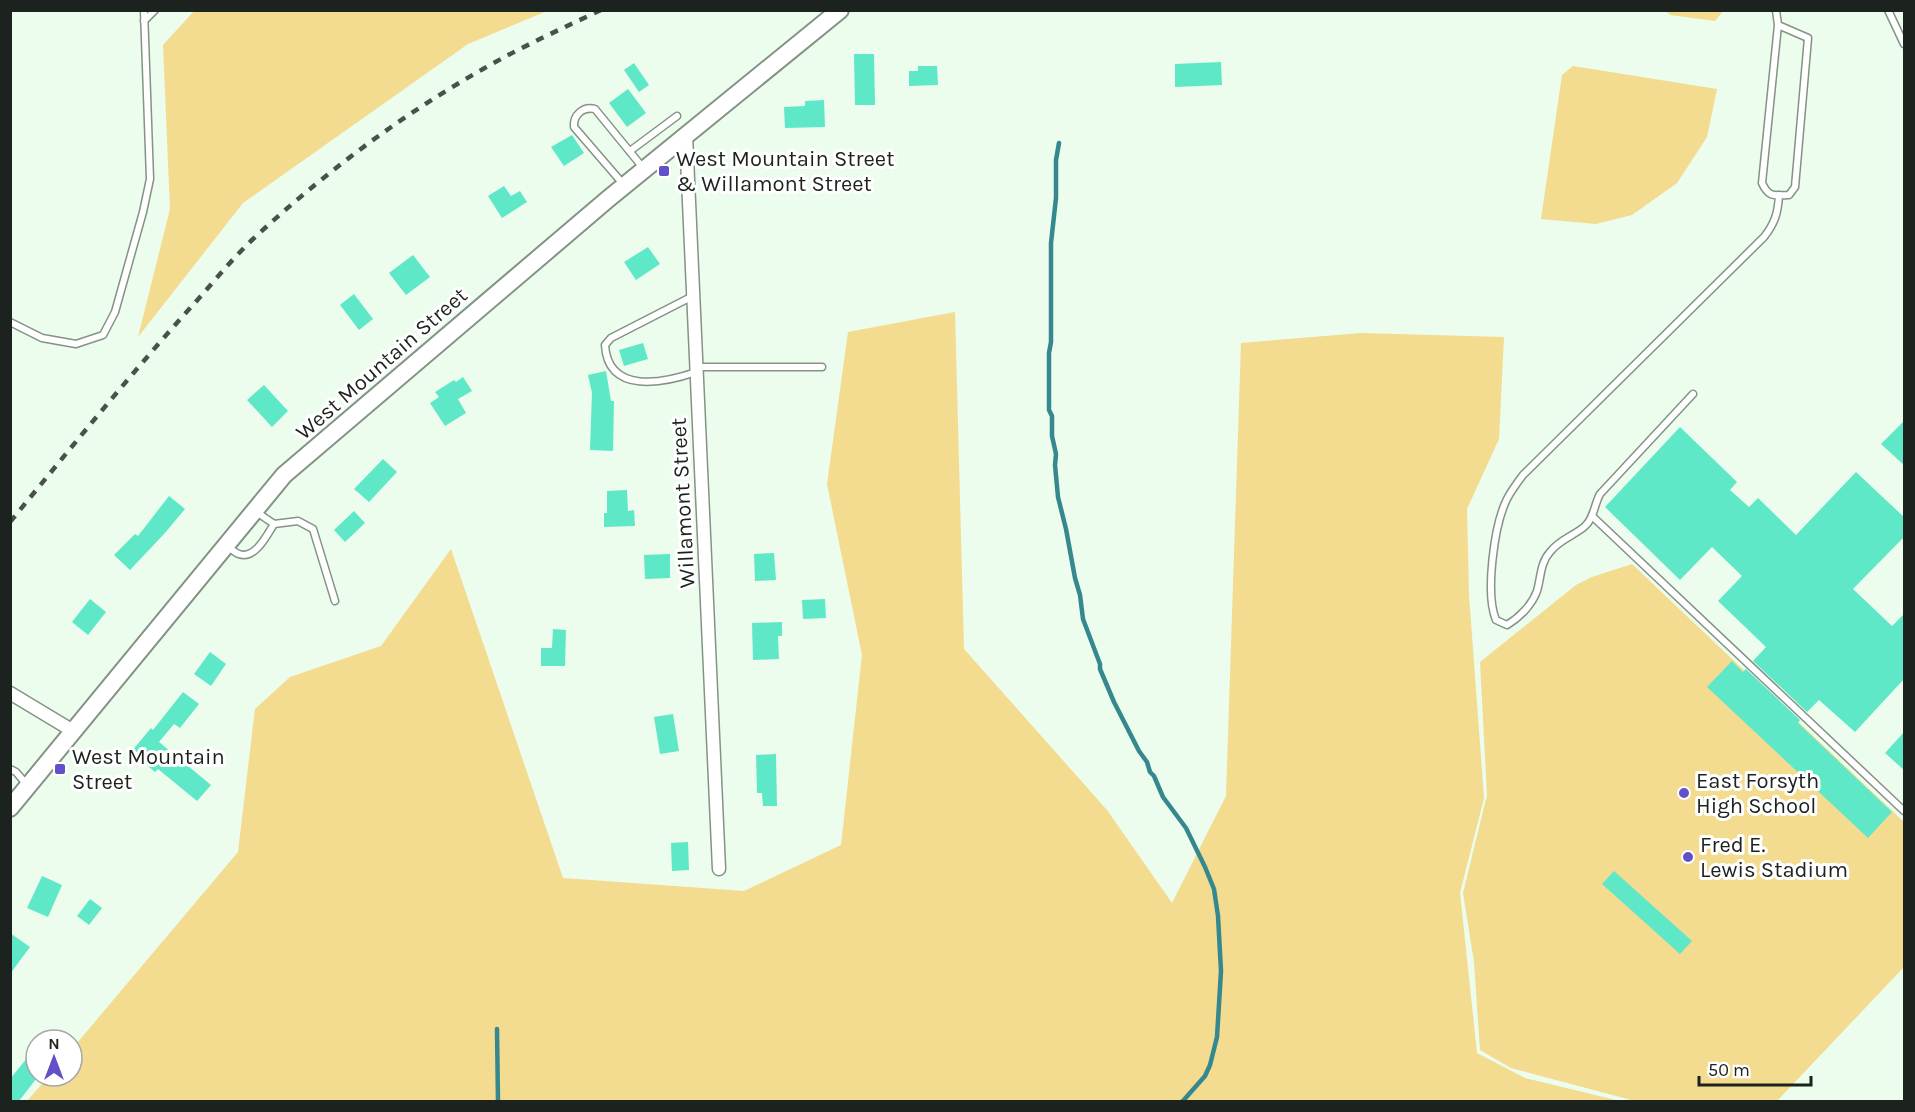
<svg xmlns="http://www.w3.org/2000/svg" width="1915" height="1112" viewBox="0 0 1915 1112" font-family="Karla,sans-serif">
	<style>
		.green { fill: #f3db90 }
		.lines { fill: none; stroke-linecap: round; stroke-linejoin: round }
		.stream { stroke: #35898e; stroke-width: 4.5 }
		.building { fill: #5fe8c8 }
		.lane-casing { stroke: #849385; stroke-width: 9 }
		.street-casing { stroke: #849385; stroke-width: 15 }
		.secondary-casing { stroke: #849385; stroke-width: 20 }
		.lane { stroke: #fff; stroke-width: 6 }
		.street { stroke: #fff; stroke-width: 12 }
		.secondary { stroke: #fff; stroke-width: 16 }
		.rail { stroke: #49514a; stroke-width: 4.5; stroke-dasharray: 8 8; stroke-linecap: butt }
		.poi-dot { fill: #6250c8; stroke: #fff; stroke-width: 2 }
		.labels { text-anchor: middle; stroke-width: 6; stroke-linejoin: round; paint-order: stroke }
		.poi-label { font-size: 22px; fill: #1c221d; stroke: #fff; text-anchor: start }
		.street-label { font-size: 22px; fill: #1c221d; stroke: #fff }
	</style>
	<rect width="100%" height="100%" fill="#ecfced"/>
	<g class="green">
		<path d="M195,10H547V11L468,44L243,203L138,337L170,209L163,45Z"/>
		<path d="M1666,11H1723L1715,21L1670,15Z"/>
		<path d="M1573,66L1717,89L1707,137L1677,183L1632,215L1596,224L1541,219L1562,75Z"/>
		<path d="M955,312L964,649L1107,810L1172,903L1226,796L1241,343L1361,333L1504,337L1499,439L1467,509L1469,595L1484,798L1460,893L1477,1053L1525,1078L1620,1101H27L49,1076H72V1049L238,852L255,709L290,677L381,646L451,549L563,878L744,891L841,845L862,655L827,484L848,332Z"/>
		<path d="M1632,564L1904,822V967L1777,1101H1635L1511,1068L1480,1050L1474,962L1463,893L1487,795L1480,662L1576,585L1592,577Z"/>
	</g>
	<g class="lines">
		<g class="stream">
			<path d="M1059,143L1056,160V198L1051,243V342L1049,353V410L1052,416V436L1056,454L1055,465L1058,497L1066,529L1075,578L1080,595L1083,619L1100,664V669L1114,702L1139,751L1147,762L1150,772L1154,776L1163,797L1186,828L1205,867L1214,889L1218,916L1221,971L1217,1037L1210,1065L1205,1076L1182,1102"/>
			<path d="M497,1029L498,1102"/>
		</g>
	</g>
	<g class="building">
		<path d="M854,54H874L875,105H855Z"/>
		<path d="M1221,62L1222,85L1175,87V64Z"/>
		<path d="M634,63L649,85L639,92L624,70Z"/>
		<path d="M918,66H937L938,85L909,86V71H918Z"/>
		<path d="M628,89L646,113L627,127L609,103Z"/>
		<path d="M824,100L825,127L785,128L784,107L805,106V101Z"/>
		<path d="M572,135L584,153L564,166L551,147Z"/>
		<path d="M504,186L511,196L520,191L527,202L502,218L488,196Z"/>
		<path d="M648,247L660,264L636,280L624,262Z"/>
		<path d="M413,255L430,277L406,295L389,273Z"/>
		<path d="M354,294L373,319L359,330L340,305Z"/>
		<path d="M643,343L648,359L624,366L619,350Z"/>
		<path d="M606,371L611,401H614L613,451L590,450L592,393L588,375Z"/>
		<path d="M463,377L472,391L458,399L466,413L445,426L430,403L439,397L435,392L454,380L456,382Z"/>
		<path d="M264,385L288,411L272,427L247,400Z"/>
		<path d="M1905,420V466L1881,444Z"/>
		<path d="M1680,427L1737,482L1730,490L1749,507L1758,498L1796,535L1856,472L1905,518V536L1853,589L1892,626L1905,613V678L1855,732L1819,700L1807,712L1753,661L1766,647L1718,601L1742,576L1712,547L1680,580L1605,507Z"/>
		<path d="M383,459L397,472L369,502L354,489Z"/>
		<path d="M627,490L628,511L634,510L635,526L604,527V513H607V491Z"/>
		<path d="M169,496L185,509L164,534L130,570L114,555L135,534L138,536Z"/>
		<path d="M354,511L365,523L345,542L334,530Z"/>
		<path d="M774,553L776,580L755,581L754,554Z"/>
		<path d="M670,554V578L645,579L644,555Z"/>
		<path d="M90,599L106,612L88,635L72,622Z"/>
		<path d="M825,599L826,618L803,619L802,600Z"/>
		<path d="M782,622V636H778L779,659L753,660L752,623Z"/>
		<path d="M553,629L566,630L565,666H541V648H552Z"/>
		<path d="M210,652L226,664L211,686L194,674Z"/>
		<path d="M1732,661L1743,672L1746,669L1800,720L1798,723L1892,812L1868,838L1707,687Z"/>
		<path d="M183,692L199,704L180,728L174,724L159,742L211,785L197,801L158,769L155,772L131,752L151,728L153,730Z"/>
		<path d="M673,714L679,751L660,754L654,717Z"/>
		<path d="M1905,731V771L1885,753Z"/>
		<path d="M776,754L777,806H763L762,793H757L756,755Z"/>
		<path d="M688,842L689,870L672,871L671,843Z"/>
		<path d="M1614,871L1692,941L1680,954L1602,884Z"/>
		<path d="M42,876L62,885L48,917L27,908Z"/>
		<path d="M90,899L102,908L89,925L77,916Z"/>
		<path d="M10,933L30,947L10,974Z"/>
		<path d="M36,1047V1079L19,1101H10V1079Z"/>
	</g>
	<g class="lines">
		<defs>
			<g id="lane">
				<path d="M1776,10L1778,25L1762,183C1769,198 1774,195 1789,195L1795,187L1808,38L1778,25"/>
				<path d="M1888,10L1904,44"/>
				<path d="M144,21L155,10"/>
				<path d="M630,151L677,116"/>
				<path d="M624,185L574,127C573,115 583,106 595,109L644,169"/>
				<path d="M693,296L611,338L605,345C608,395 664,383 696,372"/>
				<path d="M10,322L42,338L76,344L103,335L115,312L143,212L150,179L144,10"/>
				<path d="M697,367H822"/>
				<path d="M1693,394L1600,494C1594,505 1594,519 1584,527C1573,536 1559,540 1550,552C1540,563 1541,578 1537,591C1532,605 1519,618 1507,625L1496,620C1485,594 1494,525 1507,499C1511,491 1517,483 1523,475L1764,237C1775,223 1778,213 1779,195"/>
				<path d="M255,511L274,524L298,521L313,529L335,601"/>
				<path d="M1592,516L1904,811"/>
				<path d="M227,546C230,548 235,553 239,554C255,560 267,535 274,524"/>
				<path d="M10,769L16,772L28,786"/>
			</g>
			<g id="street">
				<path d="M686,135L719,869"/>
				<path d="M10,693L73,731"/>
			</g>
			<path id="secondary" d="M10,808L284,475L608,199L840,10"/>
		</defs>
		<use href="#lane" class="lane-casing"/>
		<use href="#street" class="street-casing"/>
		<use href="#secondary" class="secondary-casing"/>
		<use href="#lane" class="lane"/>
		<use href="#street" class="street"/>
		<use href="#secondary" class="secondary"/>
		<path class="rail" d="M10,522C70,449 129,376 192,306C212,284 231,260 253,239C323,174 400,116 483,69C521,47 561,29 601,10"/>
	</g>
	<g class="poi-dot">
		<rect x="658" y="165" width="12" height="12" rx="3"/>
		<rect x="54" y="763" width="12" height="12" rx="3"/>
		<circle cx="1684" cy="793" r="6"/>
		<circle cx="1688" cy="857" r="6"/>
	</g>
	<g class="labels">
		<g class="poi-label">
			<text x="676" y="166">West Mountain Street<tspan x="676" dy="25">&amp; Willamont Street</tspan></text>
			<text x="72" y="764">West Mountain<tspan x="72" dy="25">Street</tspan></text>
			<text x="1696" y="788">East Forsyth<tspan x="1696" dy="25">High School</tspan></text>
			<text x="1700" y="852">Fred E.<tspan x="1700" dy="25">Lewis Stadium</tspan></text>
		</g>
		<g class="street-label">
			<text transform="translate(381 363) rotate(-41)" y="8">West Mountain Street</text>
			<text transform="translate(682 503) rotate(-93)" y="8">Willamont Street</text>
		</g>
	</g>
	<rect width="1915" height="1112" fill="none" stroke="#1c221d" stroke-width="24"/>
	<g transform="translate(54 1058)"><circle r="28" fill="#ffffff" stroke="#a4a7a5" stroke-width="1.5"/>
	<path d="M0-4.5L10 22L0 15L-10 22Z" fill="#6250c8"/>
	<text y="-9" font-size="16" font-weight="bold" text-anchor="middle" fill="#1c221d">N</text>
	</g>
	<path d="M1699 1076v9h112v-9" fill="none" stroke="#1c221d" stroke-width="3"/>
	<text x="1708" y="1076" font-size="18" fill="#1c221d" stroke="#ffffff" stroke-width="4.5" paint-order="stroke">50 m</text>
</svg>
